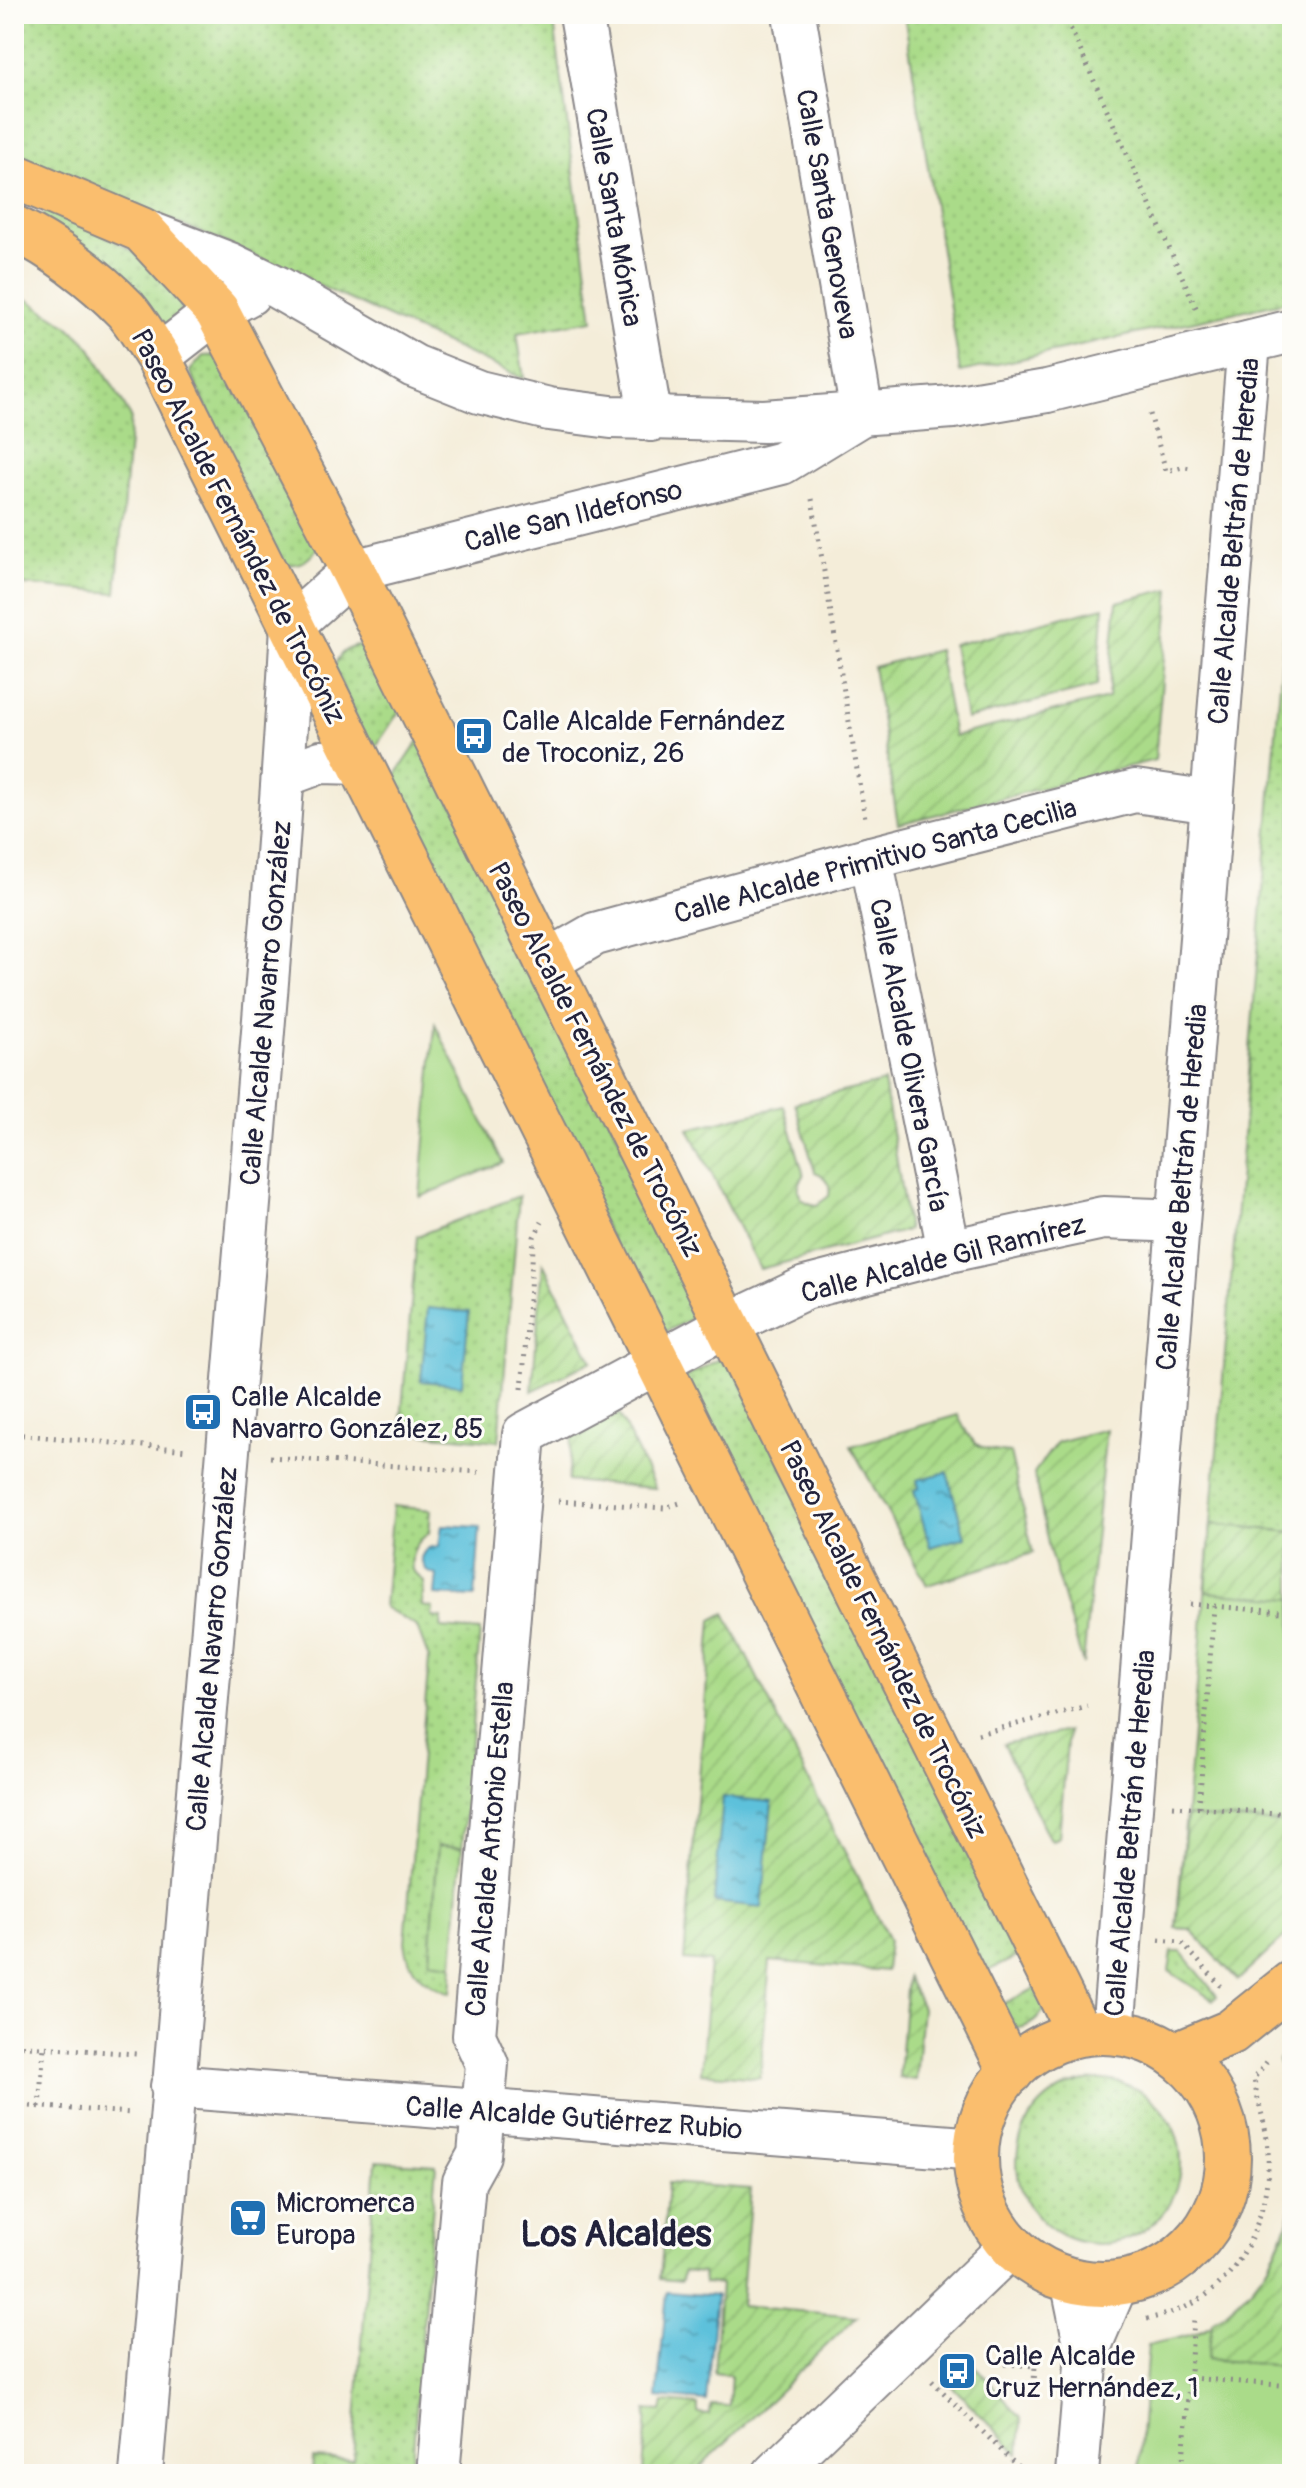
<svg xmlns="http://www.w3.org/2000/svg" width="1306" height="2488" viewBox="0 0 1306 2488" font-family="Pangolin,sans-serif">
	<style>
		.grass { fill: url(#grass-dots); stroke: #667e62; stroke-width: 2 }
		.park { fill: #aadb89; stroke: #667e62; stroke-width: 2 }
		.garden { fill: url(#garden-furrows); stroke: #667e62; stroke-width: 2 }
		.water { fill: url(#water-ripples); stroke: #40728b; stroke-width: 2 }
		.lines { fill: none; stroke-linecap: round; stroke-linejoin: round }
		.minor-casing { stroke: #8b888a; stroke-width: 46 }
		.major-casing { stroke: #8b888a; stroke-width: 48 }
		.path { stroke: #8b888a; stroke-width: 5; stroke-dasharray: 2 6; stroke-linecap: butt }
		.minor { stroke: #fff; stroke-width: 42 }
		.major { stroke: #fabe6e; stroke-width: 44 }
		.labels { text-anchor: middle; stroke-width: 6; stroke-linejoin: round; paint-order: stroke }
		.street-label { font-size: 28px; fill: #22223b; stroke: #fdfcf7 }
		.poi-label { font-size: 28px; fill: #22223b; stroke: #fdfcf7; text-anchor: start }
		.district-label { font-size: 36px; font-weight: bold; fill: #22223b; stroke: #fdfcf7 }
	</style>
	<defs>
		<pattern id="grass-dots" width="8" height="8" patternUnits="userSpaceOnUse" patternTransform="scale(2)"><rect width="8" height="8" fill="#aadb89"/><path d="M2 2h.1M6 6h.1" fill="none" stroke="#92bc77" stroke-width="1.8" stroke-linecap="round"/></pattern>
		<pattern id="garden-furrows" width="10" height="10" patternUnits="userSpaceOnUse" patternTransform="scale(2)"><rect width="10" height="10" fill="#aadb89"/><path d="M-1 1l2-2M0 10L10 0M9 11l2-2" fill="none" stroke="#92bc77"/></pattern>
		<pattern id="water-ripples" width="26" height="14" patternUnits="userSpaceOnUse" patternTransform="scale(2)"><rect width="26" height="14" fill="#5dc1db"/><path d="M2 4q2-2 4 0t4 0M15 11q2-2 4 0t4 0" fill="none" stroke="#4c9cb3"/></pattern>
	</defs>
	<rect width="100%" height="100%" fill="#fdfcf7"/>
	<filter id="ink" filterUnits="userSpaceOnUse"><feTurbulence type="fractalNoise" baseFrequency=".0125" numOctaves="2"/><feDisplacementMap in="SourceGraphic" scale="16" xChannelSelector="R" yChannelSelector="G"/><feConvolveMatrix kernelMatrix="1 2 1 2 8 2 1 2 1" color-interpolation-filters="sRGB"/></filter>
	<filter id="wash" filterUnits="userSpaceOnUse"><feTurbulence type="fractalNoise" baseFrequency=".006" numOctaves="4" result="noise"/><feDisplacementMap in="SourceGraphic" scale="32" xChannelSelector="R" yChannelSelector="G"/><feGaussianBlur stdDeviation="1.8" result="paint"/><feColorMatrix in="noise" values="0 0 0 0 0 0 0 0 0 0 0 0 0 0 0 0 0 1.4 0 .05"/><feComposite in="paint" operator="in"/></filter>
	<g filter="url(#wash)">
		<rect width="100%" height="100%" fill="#f4edd9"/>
		<g class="grass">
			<path d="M14,14H553L593,320L517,333L524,379L219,240L14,157Z"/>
			<path d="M904,14H1292V300L960,372Z"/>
			<path d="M49,209L118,242L135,253L182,302C182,317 176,321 163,326L41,221L43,214Z"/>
			<path d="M14,291L67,325L90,347L131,417L116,593L14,584Z"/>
			<path d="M224,355L319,545C310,561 298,568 279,563L190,371L203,356Z"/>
			<path d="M1292,538V1532L1211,1524Z"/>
			<path d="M359,646L372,648L404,704L371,754L334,667C339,654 345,648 359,646Z"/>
			<path d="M421,738L705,1312L659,1335L387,788Z"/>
			<path d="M519,1196L499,1441L400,1432L417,1236Z"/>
			<path d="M727,1355L1024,1953L978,1976L682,1379Z"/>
			<path d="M393,1506L431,1510L429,1533C415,1543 410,1553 412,1570L424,1582L422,1606L433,1608L432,1617L442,1618L441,1628L480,1631L462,1848L438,1846L430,1961L453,1964L451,1993C424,1984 408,1972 405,1942L429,1659L417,1627L384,1607Z"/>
			<path d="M1172,1952H1182L1217,1996L1213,2000L1169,1971Z"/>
			<path d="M1040,1986L1045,2007C1039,2021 1022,2034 1007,2024C1003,2020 998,2013 994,2008Z"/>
			<circle cx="1099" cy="2162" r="82"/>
			<path d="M376,2161L436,2165L411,2474H312L313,2458L353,2460Z"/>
		</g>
		<g class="park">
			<path d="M435,1024L503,1163L420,1197Z"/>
			<path d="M1211,1524L1292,1532V1930L1238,1980L1190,1929L1176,1928Z"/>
			<path d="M438,1846L462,1848L453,1964L430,1961Z"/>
			<path d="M1292,2204V2474H1138L1148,2345C1165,2340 1187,2338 1203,2330C1246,2308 1283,2251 1292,2204Z"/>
		</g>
		<g class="garden">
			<path d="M1170,589L1155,760L898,824L873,667L938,650L954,736L1108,698L1117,602Z"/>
			<path d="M1104,607L1097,686L966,719L953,645Z"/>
			<path d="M884,1082L908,1230L760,1269L689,1129L784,1106L804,1176C793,1190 799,1203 817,1205L829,1196C831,1184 827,1176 815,1172L795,1103Z"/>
			<path d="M543,1263L592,1361L532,1391Z"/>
			<path d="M619,1414L655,1488L568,1481L572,1438Z"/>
			<path d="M958,1415C971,1443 977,1451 1010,1453L1033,1553L927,1585L851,1446Z"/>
			<path d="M1106,1429L1083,1664L1049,1549L1034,1473L1057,1442Z"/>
			<path d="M1211,1524L1292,1532V1599L1206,1592Z"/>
			<path d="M725,1613L889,1940L886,1971L770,1961L760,2078L701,2073L710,1962L684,1960L712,1620Z"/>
			<path d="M1068,1731L1059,1837L1052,1840L1049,1838L1003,1744Z"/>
			<path d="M1187,1816L1292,1824V1930L1238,1980L1190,1929L1176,1928Z"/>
			<path d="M907,1977L922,2008L916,2080L899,2078Z"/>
			<path d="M1292,2030V2109L1278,2060L1289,2049L1281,2039Z"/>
			<path d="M668,2183L751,2189L741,2306L857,2316L693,2474H643L647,2410L662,2411L664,2402L698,2405V2414L710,2415L711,2405L729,2406L731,2375L714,2373L720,2284L704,2283L703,2273L683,2271L682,2281L660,2279Z"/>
			<path d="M1292,2204V2367L1208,2359L1212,2322C1252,2295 1283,2253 1292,2204Z"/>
			<path d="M971,2361L1021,2418L1019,2454L948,2382Z"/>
		</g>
		<g class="water">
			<path d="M428,1308L469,1312L462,1385L421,1381Z"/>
			<path d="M947,1472L965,1537L930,1547L914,1490L919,1488L917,1480Z"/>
			<path d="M442,1525L480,1527L475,1597L435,1595L437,1575C427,1574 423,1568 421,1558C425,1548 429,1547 439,1546Z"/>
			<path d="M723,1797L772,1802L762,1907L714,1902Z"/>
			<path d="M667,2292L716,2296L706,2401L657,2397Z"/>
		</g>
	</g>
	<g filter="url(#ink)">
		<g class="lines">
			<defs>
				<g id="minor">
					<path d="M581,14L651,420"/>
					<path d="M794,14L862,414"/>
					<path d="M142,230L230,264L277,287L414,366L479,392L549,409L611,417L764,421L953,407L1047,391L1292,331"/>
					<path d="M158,357L217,311L249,294"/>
					<path d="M283,776L321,762L360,763"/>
					<path d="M871,858L949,1251"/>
					<path d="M546,962L595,934L871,858L1135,791L1212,802"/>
					<path d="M1113,2032L1249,342"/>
					<path d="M172,2086L977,2149"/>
					<path d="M1072,2280L1087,2353L1077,2474"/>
					<path d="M1087,2353L1117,2283"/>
					<path d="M141,2474C175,2046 216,1620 250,1192C265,1003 282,814 292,625L353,571L782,463L862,414"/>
					<path d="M438,2474L464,2182L479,2155L487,2064L474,2036L524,1434L729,1324L805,1288L949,1251L1103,1218L1156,1220"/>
					<path d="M774,2474L1012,2245"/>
				</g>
				<g id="major">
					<path d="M14,176L142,230L217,311L353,571L1079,2033"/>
					<path d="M14,228C54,247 95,278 126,310C138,324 148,342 158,357L1011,2072"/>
					<circle cx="1102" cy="2158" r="126"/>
					<path d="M1176,2055L1231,2032L1292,1983"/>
				</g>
			</defs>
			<use href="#minor" class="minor-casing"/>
			<use href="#major" class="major-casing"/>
			<g class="path">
				<path d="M1064,14L1198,312"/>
				<path d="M1150,414L1166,471L1183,467L1192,468"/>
				<path d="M812,499L865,818"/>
				<path d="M522,1389L534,1237L542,1222"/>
				<path d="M14,1434L188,1450"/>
				<path d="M270,1457L479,1472"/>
				<path d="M558,1501L664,1508L683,1502"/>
				<path d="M1190,1604L1292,1613"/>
				<path d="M978,1734L1087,1706"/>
				<path d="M1173,1806L1292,1814"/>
				<path d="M1199,1807L1214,1606"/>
				<path d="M1159,1940L1181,1942L1221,1986"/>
				<path d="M14,2045L136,2054"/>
				<path d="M14,2105L132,2113"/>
				<path d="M39,2107L44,2047"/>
				<path d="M1285,2175L1292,2174"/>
				<path d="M1147,2319C1161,2316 1175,2312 1188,2306C1244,2279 1271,2210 1268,2150C1267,2126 1257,2103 1254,2078L1269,2059"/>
				<path d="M1005,2364L1035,2366L1033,2398"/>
				<path d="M1190,2378L1292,2386"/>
				<path d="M932,2381L1017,2466L1027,2468"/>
				<path d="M1182,2474L1194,2319"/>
			</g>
			<use href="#minor" class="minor"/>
			<use href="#major" class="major"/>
		</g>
	</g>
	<defs>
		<symbol id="bus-square" viewBox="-11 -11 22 22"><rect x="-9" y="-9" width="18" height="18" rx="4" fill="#1f6fb2" stroke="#fdfcf7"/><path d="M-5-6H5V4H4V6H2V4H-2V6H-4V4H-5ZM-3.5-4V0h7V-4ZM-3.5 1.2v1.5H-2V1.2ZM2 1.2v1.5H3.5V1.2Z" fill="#fff"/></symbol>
		<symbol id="supermarket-square" viewBox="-11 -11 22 22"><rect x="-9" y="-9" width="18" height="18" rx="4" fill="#1f6fb2" stroke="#fdfcf7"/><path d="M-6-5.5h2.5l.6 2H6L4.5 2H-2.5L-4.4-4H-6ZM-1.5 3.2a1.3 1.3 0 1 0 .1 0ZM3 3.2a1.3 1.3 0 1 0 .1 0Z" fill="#fff"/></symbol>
	</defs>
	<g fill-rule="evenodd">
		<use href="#bus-square" x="452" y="714" width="44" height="44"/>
		<use href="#bus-square" x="181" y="1390" width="44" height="44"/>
		<use href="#supermarket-square" x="226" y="2196" width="44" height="44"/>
		<use href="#bus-square" x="935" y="2349" width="44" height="44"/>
	</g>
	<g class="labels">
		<g class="street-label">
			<text transform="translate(828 214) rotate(80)" y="10">Calle Santa Genoveva</text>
			<text transform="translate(615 217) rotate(80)" y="10">Calle Santa Mónica</text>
			<text transform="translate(573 515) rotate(-14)" y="10">Calle San Ildefonso</text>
			<text transform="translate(239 526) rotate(63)" y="10">Paseo Alcalde Fernández de Trocóniz</text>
			<text transform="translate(1233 541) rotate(-85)" y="10">Calle Alcalde Beltrán de Heredia</text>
			<text transform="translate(875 860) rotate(-15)" y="10">Calle Alcalde Primitivo Santa Cecilia</text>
			<text transform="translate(265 1003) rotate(-85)" y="10">Calle Alcalde Navarro González</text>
			<text transform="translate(910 1055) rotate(79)" y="10">Calle Alcalde Olivera García</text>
			<text transform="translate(596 1059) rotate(63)" y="10">Paseo Alcalde Fernández de Trocóniz</text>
			<text transform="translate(1181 1187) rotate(-85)" y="10">Calle Alcalde Beltrán de Heredia</text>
			<text transform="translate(943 1258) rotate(-14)" y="10">Calle Alcalde Gil Ramírez</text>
			<text transform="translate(884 1639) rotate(64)" y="10">Paseo Alcalde Fernández de Trocóniz</text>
			<text transform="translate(211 1649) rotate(-85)" y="10">Calle Alcalde Navarro González</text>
			<text transform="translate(1129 1833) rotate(-85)" y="10">Calle Alcalde Beltrán de Heredia</text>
			<text transform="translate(489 1849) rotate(-85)" y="10">Calle Alcalde Antonio Estella</text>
			<text transform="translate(574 2117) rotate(4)" y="10">Calle Alcalde Gutiérrez Rubio</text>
		</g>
		<g class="poi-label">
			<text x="502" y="730">Calle Alcalde Fernández<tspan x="502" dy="32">de Troconiz, 26</tspan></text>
			<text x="231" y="1406">Calle Alcalde<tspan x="231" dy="32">Navarro González, 85</tspan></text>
			<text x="276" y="2212">Micromerca<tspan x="276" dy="32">Europa</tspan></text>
			<text x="985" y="2365">Calle Alcalde<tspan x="985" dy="32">Cruz Hernández, 1</tspan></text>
		</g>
		<g class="district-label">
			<text x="616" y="2246">Los Alcaldes</text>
		</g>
	</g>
	<rect width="1306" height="2488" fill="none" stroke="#fdfcf7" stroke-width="48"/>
</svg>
